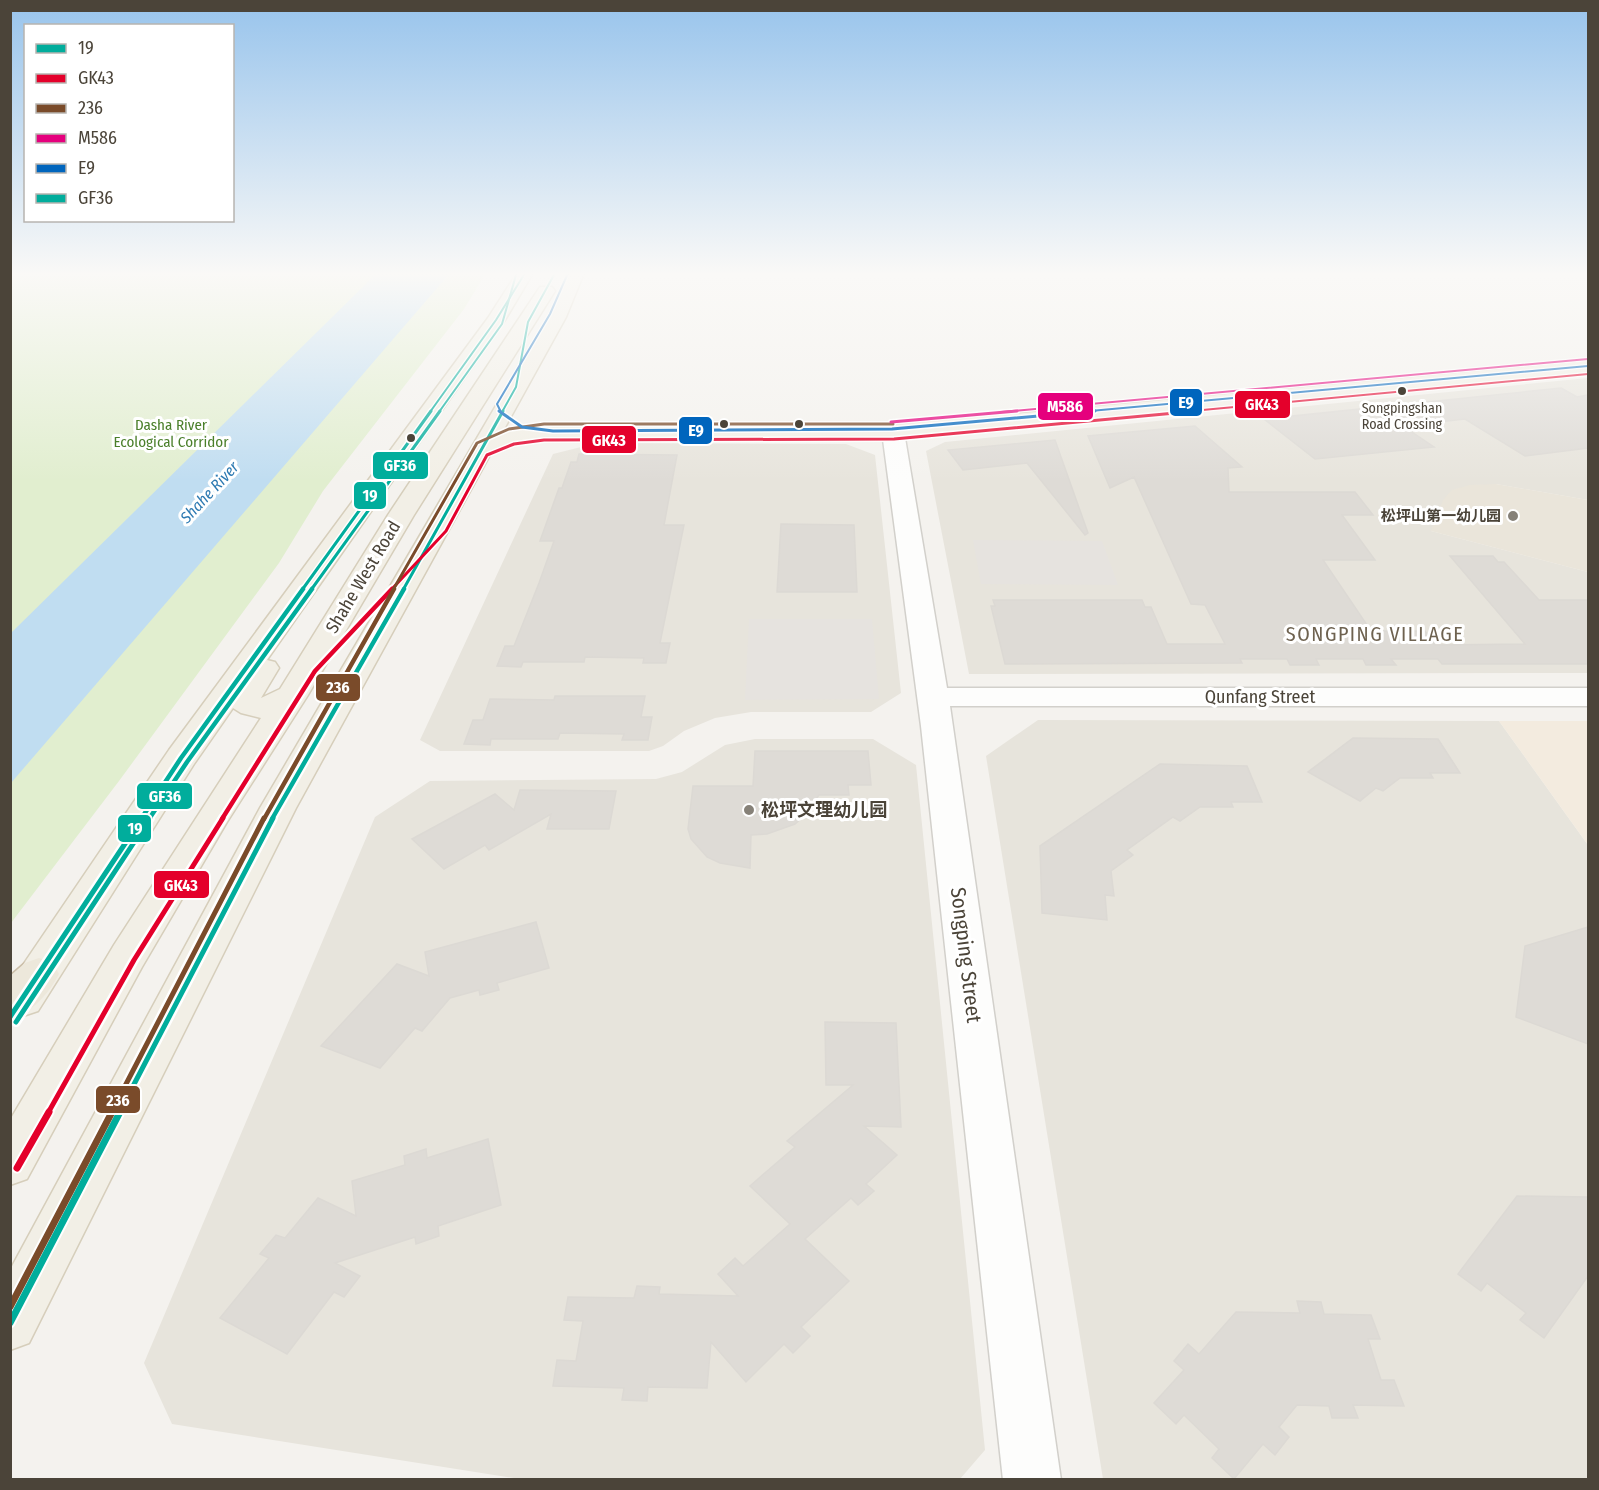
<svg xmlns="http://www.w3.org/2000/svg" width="1599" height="1490" viewBox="0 0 1599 1490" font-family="'Fira Sans Condensed','Noto Sans SC',sans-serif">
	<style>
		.residential { fill: #e7e4dc }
		.commercial { fill: #f3ebdf }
		.education { fill: #eae5da }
		.green { fill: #e1eecf }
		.parking { fill: #e6e3df }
		.water { fill: #c0ddf1 }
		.building { fill: #dedbd6; stroke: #dcd9d4; stroke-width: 1.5 }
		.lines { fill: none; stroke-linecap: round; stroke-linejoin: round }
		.minor-casing { stroke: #d2d0cb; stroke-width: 3 }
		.major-casing { stroke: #d6cebb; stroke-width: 3 }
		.highway-casing { stroke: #ccbfa9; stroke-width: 3 }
		.minor { fill: #fdfdfc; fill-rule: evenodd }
		.major { fill: #f2efe6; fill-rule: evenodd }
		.highway { fill: #ede8db; fill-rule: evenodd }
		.bus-1-far4-casing { stroke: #fff; stroke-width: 4.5 }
		.bus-1-far3-casing { stroke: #fff; stroke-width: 6 }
		.bus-1-far2-casing { stroke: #fff; stroke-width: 9 }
		.bus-1-far1-casing { stroke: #fff; stroke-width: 10 }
		.bus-1-casing { stroke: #fff; stroke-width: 11 }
		.bus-2-far4-casing { stroke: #fff; stroke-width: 4.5 }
		.bus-2-far3-casing { stroke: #fff; stroke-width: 6 }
		.bus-2-far2-casing { stroke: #fff; stroke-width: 9 }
		.bus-2-far1-casing { stroke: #fff; stroke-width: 10 }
		.bus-2-casing { stroke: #fff; stroke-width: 11 }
		.bus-3-far3-casing { stroke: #fff; stroke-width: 6 }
		.bus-3-far2-casing { stroke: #fff; stroke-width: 9 }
		.bus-3-far1-casing { stroke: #fff; stroke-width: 10 }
		.bus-3-casing { stroke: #fff; stroke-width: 11 }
		.bus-4-far1-casing { stroke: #fff; stroke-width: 4.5 }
		.bus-4-casing { stroke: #fff; stroke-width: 6 }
		.bus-5-far1-casing { stroke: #fff; stroke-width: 4.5 }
		.bus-5-casing { stroke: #fff; stroke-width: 6 }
		.bus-6-far3-casing { stroke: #fff; stroke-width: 4.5 }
		.bus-6-far2-casing { stroke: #fff; stroke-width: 6 }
		.bus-6-far1-casing { stroke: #fff; stroke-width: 9 }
		.bus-6-casing { stroke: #fff; stroke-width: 10 }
		.bus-1-far4 { stroke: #01ad9c; stroke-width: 2 }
		.bus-1-far3 { stroke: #01ad9c; stroke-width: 3 }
		.bus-1-far2 { stroke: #01ad9c; stroke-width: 4.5 }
		.bus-1-far1 { stroke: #01ad9c; stroke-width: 5 }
		.bus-1 { stroke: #01ad9c; stroke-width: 7 }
		.bus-2-far4 { stroke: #e4002b; stroke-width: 2 }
		.bus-2-far3 { stroke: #e4002b; stroke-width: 3 }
		.bus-2-far2 { stroke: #e4002b; stroke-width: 4.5 }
		.bus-2-far1 { stroke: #e4002b; stroke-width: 5 }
		.bus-2 { stroke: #e4002b; stroke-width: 7 }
		.bus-3-far3 { stroke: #7a4b2a; stroke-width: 3 }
		.bus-3-far2 { stroke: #7a4b2a; stroke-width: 4.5 }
		.bus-3-far1 { stroke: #7a4b2a; stroke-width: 5 }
		.bus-3 { stroke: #7a4b2a; stroke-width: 7 }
		.bus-4-far1 { stroke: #e5007d; stroke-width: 2 }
		.bus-4 { stroke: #e5007d; stroke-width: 3 }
		.bus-5-far1 { stroke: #0065bd; stroke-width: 2 }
		.bus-5 { stroke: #0065bd; stroke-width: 3 }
		.bus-6-far3 { stroke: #01ad9c; stroke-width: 2 }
		.bus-6-far2 { stroke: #01ad9c; stroke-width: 3 }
		.bus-6-far1 { stroke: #01ad9c; stroke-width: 4.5 }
		.bus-6 { stroke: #01ad9c; stroke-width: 5 }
		.bus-dot { fill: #4b4439; stroke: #fff; stroke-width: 2 }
		.poi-dot { fill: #868178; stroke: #fff; stroke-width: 2 }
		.labels { text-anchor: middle; stroke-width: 6; stroke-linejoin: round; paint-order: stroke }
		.far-bus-label { font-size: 14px; fill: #4b4439; stroke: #fff }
		.far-park-label { font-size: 15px; fill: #4a7f2a; stroke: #fff }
		.far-poi-label { font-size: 15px; font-weight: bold; fill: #4b4439; stroke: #fff; text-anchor: end }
		.far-water-label { font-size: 16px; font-style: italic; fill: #2e7ab2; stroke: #fff }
		.street-label { font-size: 18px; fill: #4b4439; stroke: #fff }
		.poi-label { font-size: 18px; font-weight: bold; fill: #4b4439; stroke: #fff; text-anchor: start }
		.neighbourhood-label { font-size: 20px; letter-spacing: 1.5px; fill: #6e6250; stroke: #fff }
		.near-street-label { font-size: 21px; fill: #4b4439; stroke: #fff }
		.line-badge { stroke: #fff; stroke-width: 2 }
		.badge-label { font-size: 16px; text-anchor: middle; font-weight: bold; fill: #fff }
	</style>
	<rect width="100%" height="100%" fill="#f4f2ee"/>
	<g class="residential">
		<path d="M1588,378V500L1496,484L1431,531L1588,572V673L969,674L926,451L945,442Z"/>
		<path d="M597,443L846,444L875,455L901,693L871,712H751L715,718L684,731L663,746L649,751H440L420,740L553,454Z"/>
		<path d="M1038,720L1499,721L1588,845V1479H1103L986,756Z"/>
		<path d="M755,739H873L916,765L985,1450L960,1479H520L172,1424L144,1363L375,817L430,781L656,779L682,772L725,745Z"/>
	</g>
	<path class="commercial" d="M1499,721H1588V845Z"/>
	<path class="education" d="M1496,484L1588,500V572L1431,531L1443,500L1452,490L1470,485Z"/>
	<path class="green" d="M11,273H486L464,309L323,491L279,563L119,781L11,923Z"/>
	<g class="parking">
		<path d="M973,540L1102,541L1118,585L981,584Z"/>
		<path d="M749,619H872L879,699L745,700Z"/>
	</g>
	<path class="water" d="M377,273H450L11,783V633Z"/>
	<g class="building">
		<path d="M1561,388L1577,397L1588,395V448L1525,456L1465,419L1403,426L1434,447L1315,459L1264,419Z"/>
		<path d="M1195,426L1242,467L1228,468L1229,492H1355L1373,515H1342L1375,560H1323L1371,631H1425L1435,645L1525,644L1450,556H1493L1498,562H1504L1539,600H1588V664H1442L1438,659H1391L1396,665H1366L1363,659H1316L1319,665H1290L1287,659H1240L1242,663L1005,664L991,606H995L993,600H1142L1145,607H1151L1167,644H1225L1205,605L1191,604L1134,477L1110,488L1088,436Z"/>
		<path d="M1055,440L1088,533L1085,535L1027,463L963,470L948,450Z"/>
		<path d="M579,454L677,455L664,525H684L660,643H670L666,663H643L644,658L585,657L584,662H523L521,667L497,666L505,646H514L539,583L554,541H540L559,488H562L571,462H577Z"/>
		<path d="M781,524L854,525L857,592H777Z"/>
		<path d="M555,696H645L641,717H652L648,740H622L624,734L560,733L558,739H491L490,745L464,744L473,720H483L490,699L554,700Z"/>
		<path d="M1353,738L1438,739L1460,773H1430L1433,778H1400L1383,791L1376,788L1360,801L1308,772Z"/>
		<path d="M755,751H868L871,785H848L849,795H819L805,815L795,824L767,834L751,835L750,868L720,863L707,857L691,839L688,829L693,786H753Z"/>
		<path d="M1160,764L1247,766L1262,802H1231L1233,807H1200L1180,821L1173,817L1127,850L1133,855L1111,871L1114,896L1105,895L1107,920L1042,913L1040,846Z"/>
		<path d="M520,790L616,791L609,829H547L551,814L489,850L485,845L444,869L412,839L495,794L514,810Z"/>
		<path d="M536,922L549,968L497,983L499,990L480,995L479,990L450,998L422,1031L415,1028L380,1068L321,1046L397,964L429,976L425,952Z"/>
		<path d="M1588,927V1044L1516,1017L1525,946Z"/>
		<path d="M825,1022L896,1023L901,1127L864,1126L897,1155L866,1184L874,1191L858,1205L851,1198L805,1239L849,1281L801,1327L810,1336L793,1353L784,1344L746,1382L711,1342L707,1388L648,1387L647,1401L622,1400L624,1388L553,1386L557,1360L576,1361L583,1321L564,1320L568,1297L634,1298L637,1286L660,1287L659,1294L738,1296L718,1274L735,1258L743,1266L790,1224L750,1186L795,1147L787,1141L853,1085H826Z"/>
		<path d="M488,1139L501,1205L438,1226L439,1236L416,1244L415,1237L335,1263L360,1276L344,1297L334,1292L287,1354L220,1318L269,1258L260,1254L276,1235L285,1238L318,1198L356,1216L352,1181L405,1165L404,1156L426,1149L427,1158Z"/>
		<path d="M1517,1196L1588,1197V1276L1544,1338L1520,1320L1526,1313L1487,1283L1481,1291L1458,1274Z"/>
		<path d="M1297,1301L1321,1302L1324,1314L1371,1315L1380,1339H1368L1381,1380H1394L1404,1406L1353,1405L1358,1418H1332L1329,1406L1297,1405L1279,1427L1289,1437L1275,1455L1263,1444L1234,1479L1212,1458L1219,1449L1184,1415L1176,1424L1154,1403L1184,1370L1174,1361L1188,1344L1199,1354L1236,1312L1300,1313Z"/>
	</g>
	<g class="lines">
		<defs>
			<path id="minor" d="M893,425L901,427L904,432L947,688H1588V706H950L1061,1480H1003L921,726L882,432L885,427Z"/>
			<g id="major">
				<path d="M517,273H533L505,320L267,660L275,662L279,668L261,698L280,689L388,515L540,287H552L555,291L414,515L308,695L227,822L142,967L27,1179L10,1185V1120L114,945L261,718L241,713L233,708L194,764L38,1011L23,1016L10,1011V984L169,750L488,318Z"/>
				<path d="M568,273H584L566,317L503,431L544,425H893L1588,361V373L893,439H544L516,442L491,453L296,808L29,1343L10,1350V1270L260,808L548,317Z"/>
			</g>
			<path id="highway" d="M39,958L53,963L59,974C49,994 31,1013 10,1020V976L25,963Z"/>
		</defs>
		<use href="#minor" class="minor-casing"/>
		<use href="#major" class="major-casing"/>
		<use href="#highway" class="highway-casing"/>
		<use href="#minor" class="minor"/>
		<use href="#major" class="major"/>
		<use href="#highway" class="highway"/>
		<defs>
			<g id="bus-1-far4">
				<path d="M430,412L496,320L525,273"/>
				<path d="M502,412L516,387L528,322L555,273"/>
			</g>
			<g id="bus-1-far3">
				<path d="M302,590L431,411"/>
				<path d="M403,590L503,411"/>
			</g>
			<g id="bus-1-far2">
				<path d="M141,819L181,758L303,589"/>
				<path d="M272,819L404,589"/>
			</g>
			<g id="bus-1-far1">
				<path d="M10,1017L142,818"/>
				<path d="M119,1113L273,818"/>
			</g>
			<path id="bus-1" d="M10,1323L120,1112"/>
			<path id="bus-2-far4" d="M1181,412L1588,374"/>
			<path id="bus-2-far3" d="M391,590L446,531L487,455L514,444L544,440L894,439L1197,411"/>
			<path id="bus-2-far2" d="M222,819L315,671L392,589"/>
			<path id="bus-2-far1" d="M48,1113L134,960L223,818"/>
			<path id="bus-2" d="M17,1168L49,1112"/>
			<path id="bus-3-far3" d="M393,590L477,443L509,429L544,424H893"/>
			<path id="bus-3-far2" d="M264,819L394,589"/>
			<path id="bus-3-far1" d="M111,1113L264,818"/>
			<path id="bus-3" d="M10,1307L112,1112"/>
			<path id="bus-4-far1" d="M1001,412L1588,359"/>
			<path id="bus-4" d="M891,422L1017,411"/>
			<g id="bus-5-far1">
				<path d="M501,412L497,404L550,314L568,273"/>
				<path d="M1079,412L1588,366"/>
			</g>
			<path id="bus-5" d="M499,411L522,427L553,431L892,429L1095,411"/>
			<path id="bus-6-far3" d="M439,412L502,324L516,275"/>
			<path id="bus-6-far2" d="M311,590L440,411"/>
			<path id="bus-6-far1" d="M149,819L187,762L312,589"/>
			<path id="bus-6" d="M16,1022L150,818"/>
		</defs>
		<use href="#bus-1-far4" class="bus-1-far4-casing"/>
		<use href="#bus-1-far3" class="bus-1-far3-casing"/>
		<use href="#bus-1-far2" class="bus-1-far2-casing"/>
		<use href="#bus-1-far1" class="bus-1-far1-casing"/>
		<use href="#bus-1" class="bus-1-casing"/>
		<use href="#bus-2-far4" class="bus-2-far4-casing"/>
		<use href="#bus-2-far3" class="bus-2-far3-casing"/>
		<use href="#bus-2-far2" class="bus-2-far2-casing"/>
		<use href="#bus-2-far1" class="bus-2-far1-casing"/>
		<use href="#bus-2" class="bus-2-casing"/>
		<use href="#bus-3-far3" class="bus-3-far3-casing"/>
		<use href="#bus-3-far2" class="bus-3-far2-casing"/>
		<use href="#bus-3-far1" class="bus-3-far1-casing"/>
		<use href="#bus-3" class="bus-3-casing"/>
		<use href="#bus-4-far1" class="bus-4-far1-casing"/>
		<use href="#bus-4" class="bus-4-casing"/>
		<use href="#bus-5-far1" class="bus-5-far1-casing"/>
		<use href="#bus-5" class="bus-5-casing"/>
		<use href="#bus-6-far3" class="bus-6-far3-casing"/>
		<use href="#bus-6-far2" class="bus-6-far2-casing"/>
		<use href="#bus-6-far1" class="bus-6-far1-casing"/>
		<use href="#bus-6" class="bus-6-casing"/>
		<use href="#bus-1-far4" class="bus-1-far4"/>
		<use href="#bus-1-far3" class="bus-1-far3"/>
		<use href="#bus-1-far2" class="bus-1-far2"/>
		<use href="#bus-1-far1" class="bus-1-far1"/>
		<use href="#bus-1" class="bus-1"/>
		<use href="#bus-2-far4" class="bus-2-far4"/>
		<use href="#bus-2-far3" class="bus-2-far3"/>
		<use href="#bus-2-far2" class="bus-2-far2"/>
		<use href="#bus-2-far1" class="bus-2-far1"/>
		<use href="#bus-2" class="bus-2"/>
		<use href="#bus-3-far3" class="bus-3-far3"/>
		<use href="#bus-3-far2" class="bus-3-far2"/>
		<use href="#bus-3-far1" class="bus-3-far1"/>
		<use href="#bus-3" class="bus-3"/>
		<use href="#bus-4-far1" class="bus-4-far1"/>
		<use href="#bus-4" class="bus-4"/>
		<use href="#bus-5-far1" class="bus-5-far1"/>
		<use href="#bus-5" class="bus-5"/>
		<use href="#bus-6-far3" class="bus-6-far3"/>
		<use href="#bus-6-far2" class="bus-6-far2"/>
		<use href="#bus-6-far1" class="bus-6-far1"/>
		<use href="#bus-6" class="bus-6"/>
	</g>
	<linearGradient id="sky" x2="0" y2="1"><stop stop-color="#98c4ec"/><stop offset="0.57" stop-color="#faf9f7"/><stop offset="1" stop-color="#faf9f7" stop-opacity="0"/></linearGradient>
	<rect width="1599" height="481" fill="url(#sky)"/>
	<g class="bus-dot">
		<circle cx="1402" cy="391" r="5"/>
		<circle cx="724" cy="424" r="5"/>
		<circle cx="799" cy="424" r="5"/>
		<circle cx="411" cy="438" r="5"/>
	</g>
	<g class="poi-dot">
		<circle cx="1513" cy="516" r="6"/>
		<circle cx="749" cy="810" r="6"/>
	</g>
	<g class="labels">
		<g class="far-bus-label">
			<text x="1402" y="413">Songpingshan<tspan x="1402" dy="16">Road Crossing</tspan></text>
		</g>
		<g class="far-park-label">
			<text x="171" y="430">Dasha River<tspan x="171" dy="17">Ecological Corridor</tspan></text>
		</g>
		<g class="far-poi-label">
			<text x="1501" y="521">松坪山第一幼儿园</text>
		</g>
		<g class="far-water-label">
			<text transform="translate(209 492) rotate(-47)" y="6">Shahe River</text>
		</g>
		<g class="street-label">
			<text transform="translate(363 577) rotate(-59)" y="6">Shahe West Road</text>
			<text x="1260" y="703">Qunfang Street</text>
		</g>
		<g class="poi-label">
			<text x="761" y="816">松坪文理幼儿园</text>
		</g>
		<g class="neighbourhood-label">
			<text x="1375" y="641">SONGPING VILLAGE</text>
		</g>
		<g class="near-street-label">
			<text transform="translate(966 955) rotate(83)" y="7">Songping Street</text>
		</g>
	</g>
	<g class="line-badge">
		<rect x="1169" y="388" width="34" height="29" rx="6" fill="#0065bd"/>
		<rect x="1234" y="390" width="57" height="29" rx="6" fill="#e4002b"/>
		<rect x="1037" y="392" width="57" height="29" rx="6" fill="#e5007d"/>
		<rect x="678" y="416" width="35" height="29" rx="6" fill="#0065bd"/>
		<rect x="581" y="425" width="56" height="29" rx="6" fill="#e4002b"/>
		<rect x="372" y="451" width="57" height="29" rx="6" fill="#01ad9c"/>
		<rect x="353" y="481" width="34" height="29" rx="6" fill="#01ad9c"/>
		<rect x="315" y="673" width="46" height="29" rx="6" fill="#7a4b2a"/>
		<rect x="136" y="782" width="57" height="28" rx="6" fill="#01ad9c"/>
		<rect x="117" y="814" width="35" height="29" rx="6" fill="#01ad9c"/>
		<rect x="153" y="870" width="57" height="29" rx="6" fill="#e4002b"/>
		<rect x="95" y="1085" width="46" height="29" rx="6" fill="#7a4b2a"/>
	</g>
	<g class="badge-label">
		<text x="1186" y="408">E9</text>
		<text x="1262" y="410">GK43</text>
		<text x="1065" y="412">M586</text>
		<text x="696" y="436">E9</text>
		<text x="609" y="446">GK43</text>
		<text x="400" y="471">GF36</text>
		<text x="370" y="501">19</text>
		<text x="338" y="693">236</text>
		<text x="165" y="802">GF36</text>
		<text x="135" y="834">19</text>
		<text x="181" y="891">GK43</text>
		<text x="118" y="1106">236</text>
	</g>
	<rect width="1599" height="1490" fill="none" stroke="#4b4439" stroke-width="24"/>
	<rect x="24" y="24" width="210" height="198" fill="#ffffff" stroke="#b7b4b0" stroke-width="1.5"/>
	<rect x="36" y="44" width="30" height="9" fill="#01ad9c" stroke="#b7b4b0" stroke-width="1.5"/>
	<text x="78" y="54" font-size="18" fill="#4b4439">19</text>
	<rect x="36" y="74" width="30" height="9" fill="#e4002b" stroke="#b7b4b0" stroke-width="1.5"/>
	<text x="78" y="84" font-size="18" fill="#4b4439">GK43</text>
	<rect x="36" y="104" width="30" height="9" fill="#7a4b2a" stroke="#b7b4b0" stroke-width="1.5"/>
	<text x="78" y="114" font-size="18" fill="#4b4439">236</text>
	<rect x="36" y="134" width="30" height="9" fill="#e5007d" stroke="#b7b4b0" stroke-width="1.5"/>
	<text x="78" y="144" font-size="18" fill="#4b4439">M586</text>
	<rect x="36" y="164" width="30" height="9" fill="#0065bd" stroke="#b7b4b0" stroke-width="1.5"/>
	<text x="78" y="174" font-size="18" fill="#4b4439">E9</text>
	<rect x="36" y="194" width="30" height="9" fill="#01ad9c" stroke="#b7b4b0" stroke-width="1.5"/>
	<text x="78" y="204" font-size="18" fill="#4b4439">GF36</text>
</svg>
